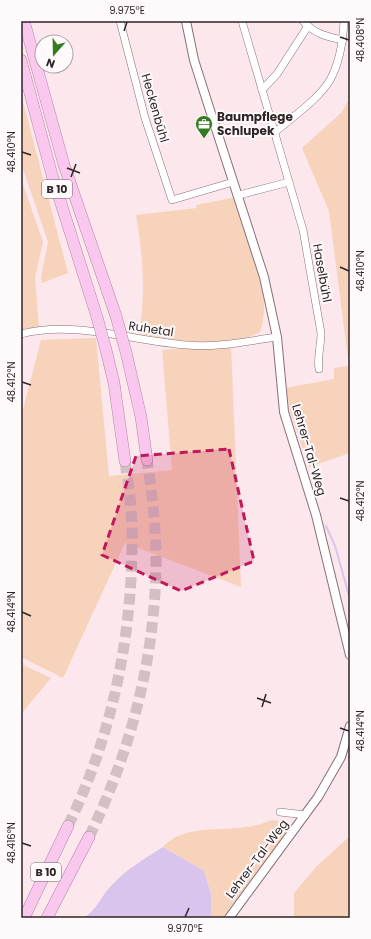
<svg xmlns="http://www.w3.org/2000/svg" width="371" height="939" viewBox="0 0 371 939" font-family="Poppins,sans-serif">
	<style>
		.green { fill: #f6d3ba }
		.water { fill: #d9c4ee }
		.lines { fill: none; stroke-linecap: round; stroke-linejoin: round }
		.stream { stroke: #d9c4ee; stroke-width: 2 }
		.trunk-tunnel { stroke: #d3c0c5; stroke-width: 11; stroke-dasharray: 11 5.5; stroke-linecap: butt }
		.minor-casing { stroke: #877176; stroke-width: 8 }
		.tertiary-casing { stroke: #877176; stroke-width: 10 }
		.trunk-casing { stroke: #b285a5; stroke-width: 12 }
		.minor { stroke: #fff; stroke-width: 7 }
		.tertiary { stroke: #fff; stroke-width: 8 }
		.trunk { stroke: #fac7ee; stroke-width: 11 }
		.trunk-bridge-casing { stroke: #b285a5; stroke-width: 12; stroke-linecap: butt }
		.trunk-bridge { stroke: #fac7ee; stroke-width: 11 }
		.marked { fill: #c2185b; fill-opacity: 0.2; stroke: #c2185b; stroke-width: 3; stroke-dasharray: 8 5; stroke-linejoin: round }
		.ticks { fill: none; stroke: #2f2527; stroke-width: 1.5 }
		.labels { text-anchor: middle; stroke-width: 4; stroke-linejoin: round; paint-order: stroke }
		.shield { fill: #fef9fa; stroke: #6d6566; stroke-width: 1 }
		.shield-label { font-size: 11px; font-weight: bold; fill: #2f2527 }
		.street-label { font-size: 12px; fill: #2f2527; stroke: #fef9fa }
		.poi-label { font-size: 12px; font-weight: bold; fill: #2f2527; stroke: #fef9fa; text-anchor: start }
		.neatline { fill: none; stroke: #2f2527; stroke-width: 1.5 }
		.ticks-label { font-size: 10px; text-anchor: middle; fill: #2f2527 }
	</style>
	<rect width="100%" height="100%" fill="#fce7ec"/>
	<g class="green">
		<path d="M21,94L68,273L42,283L41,277L48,242L21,163Z"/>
		<path d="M350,97V453L309,467L290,411L286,388L334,379V368L349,366L329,211L302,148L342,112Z"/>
		<path d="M21,179L43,242L35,278L39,327L21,331Z"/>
		<path d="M237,197C247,233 274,296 260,332C226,350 176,340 139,334C146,293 143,256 136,215L197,208L196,205Z"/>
		<path d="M96,338L109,476L172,470L162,350L231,345L241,587L125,543L63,678L21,657V417L41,340Z"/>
		<path d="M21,664L51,678L21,714Z"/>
		<path d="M273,820L282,822L288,828L283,837L222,918H211V894L204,871L163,847C183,825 218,831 246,827C255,826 264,823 273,820Z"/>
		<path d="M350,836V918H294V893L317,866Z"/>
	</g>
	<path class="water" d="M163,847L204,871L211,894V918H84C97,909 100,898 110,887C125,870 144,859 163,847Z"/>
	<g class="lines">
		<path class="stream" d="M326,526L335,546L350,599"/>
		<g class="trunk-tunnel">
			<path d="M68,826C106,748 126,666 131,579C132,556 133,532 131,509C130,493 127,477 125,461"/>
			<path d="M89,837C131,751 156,656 156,559C156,526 152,493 147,460"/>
		</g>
		<defs>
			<g id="minor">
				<path d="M120,21L145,118L172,200L233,182"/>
				<path d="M242,21L303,230L321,333C321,346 317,357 319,369"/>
				<path d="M303,21C314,34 328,37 343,40"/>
				<path d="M262,90L277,74L308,26"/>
				<path d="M274,133C291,118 319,99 330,80C340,62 343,41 344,21"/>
				<path d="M239,195L289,182"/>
				<path d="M21,334C73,320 134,341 187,345C217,348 247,341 277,337"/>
				<path d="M280,812L305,815"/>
			</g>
			<g id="tertiary">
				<path d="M186,21L194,60L207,101L264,277L277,337L284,412L316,515L350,655"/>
				<path d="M229,918L318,797L341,757L350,726"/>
			</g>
			<g id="trunk">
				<path d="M24,21L64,165L116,316"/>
				<path d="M21,60L52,175L97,317"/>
				<path d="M106,350L114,383L125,461"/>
				<path d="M126,352L141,417L147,460"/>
				<path d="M24,918L68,826"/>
				<path d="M47,918L89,837"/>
			</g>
		</defs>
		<use href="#minor" class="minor-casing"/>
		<use href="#tertiary" class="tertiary-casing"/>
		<use href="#trunk" class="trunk-casing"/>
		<use href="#minor" class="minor"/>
		<use href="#tertiary" class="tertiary"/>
		<use href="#trunk" class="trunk"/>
		<defs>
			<g id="trunk-bridge">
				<path d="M116,316L126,352"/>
				<path d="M97,317L106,350"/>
			</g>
		</defs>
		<use href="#trunk-bridge" class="trunk-bridge-casing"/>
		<use href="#trunk-bridge" class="trunk-bridge"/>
	</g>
	<path class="marked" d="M229,449L254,561L181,591L102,555L136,456Z"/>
	<path class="ticks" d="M124,31L127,22M340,37L349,40M22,152L31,155M67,168L80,173M71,177L76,164M340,267L349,271M22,382L31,385M340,498L349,501M22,612L31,616M257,698L271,703M262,707L266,694M340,728L349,731M22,843L31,846M185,917L189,908"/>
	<defs>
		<symbol id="office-pin" viewBox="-11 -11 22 30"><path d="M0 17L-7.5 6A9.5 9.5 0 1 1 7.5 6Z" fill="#347b20" stroke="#fef9fa"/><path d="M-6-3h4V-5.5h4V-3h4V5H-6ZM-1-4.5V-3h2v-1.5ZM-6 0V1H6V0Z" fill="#fff"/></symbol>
	</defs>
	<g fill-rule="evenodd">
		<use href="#office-pin" x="194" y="114" width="20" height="27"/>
	</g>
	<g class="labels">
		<g class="shield">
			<rect x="42" y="180" width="30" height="18" rx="3"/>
			<rect x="31" y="863" width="30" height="18" rx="3"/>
		</g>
		<g class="shield-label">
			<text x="57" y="193">B 10</text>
			<text x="46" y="876">B 10</text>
		</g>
		<g class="street-label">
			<text transform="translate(155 108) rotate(74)" y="4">Heckenbühl</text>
			<text transform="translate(322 273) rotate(80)" y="4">Haselbühl</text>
			<text transform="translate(151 329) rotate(9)" y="4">Ruhetal</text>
			<text transform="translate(309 450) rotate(74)" y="4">Lehrer-Tal-Weg</text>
			<text transform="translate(257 859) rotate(-53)" y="4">Lehrer-Tal-Weg</text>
		</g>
		<g class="poi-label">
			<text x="217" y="121">Baumpflege<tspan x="217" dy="14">Schlupek</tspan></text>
		</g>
	</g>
	<rect width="371" height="939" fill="none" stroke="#fef9fa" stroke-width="44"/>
	<g transform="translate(54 54) rotate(200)"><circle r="19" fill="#fef9fa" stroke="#aba4a6"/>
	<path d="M0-3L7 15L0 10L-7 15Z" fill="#347b20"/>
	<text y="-6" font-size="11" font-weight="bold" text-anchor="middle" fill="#2f2527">N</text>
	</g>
	<rect x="22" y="22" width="327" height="895" class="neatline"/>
	<g class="ticks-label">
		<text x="127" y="14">9.975°E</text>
		<text transform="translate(360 40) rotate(-90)" y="4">48.408°N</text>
		<text transform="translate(11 152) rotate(-90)" y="4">48.410°N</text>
		<text transform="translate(360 271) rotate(-90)" y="4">48.410°N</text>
		<text transform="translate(11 382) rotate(-90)" y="4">48.412°N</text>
		<text transform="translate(360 501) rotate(-90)" y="4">48.412°N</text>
		<text transform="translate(11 612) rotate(-90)" y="4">48.414°N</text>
		<text transform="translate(360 731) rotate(-90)" y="4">48.414°N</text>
		<text transform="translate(11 843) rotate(-90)" y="4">48.416°N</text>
		<text x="185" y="932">9.970°E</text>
	</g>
</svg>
